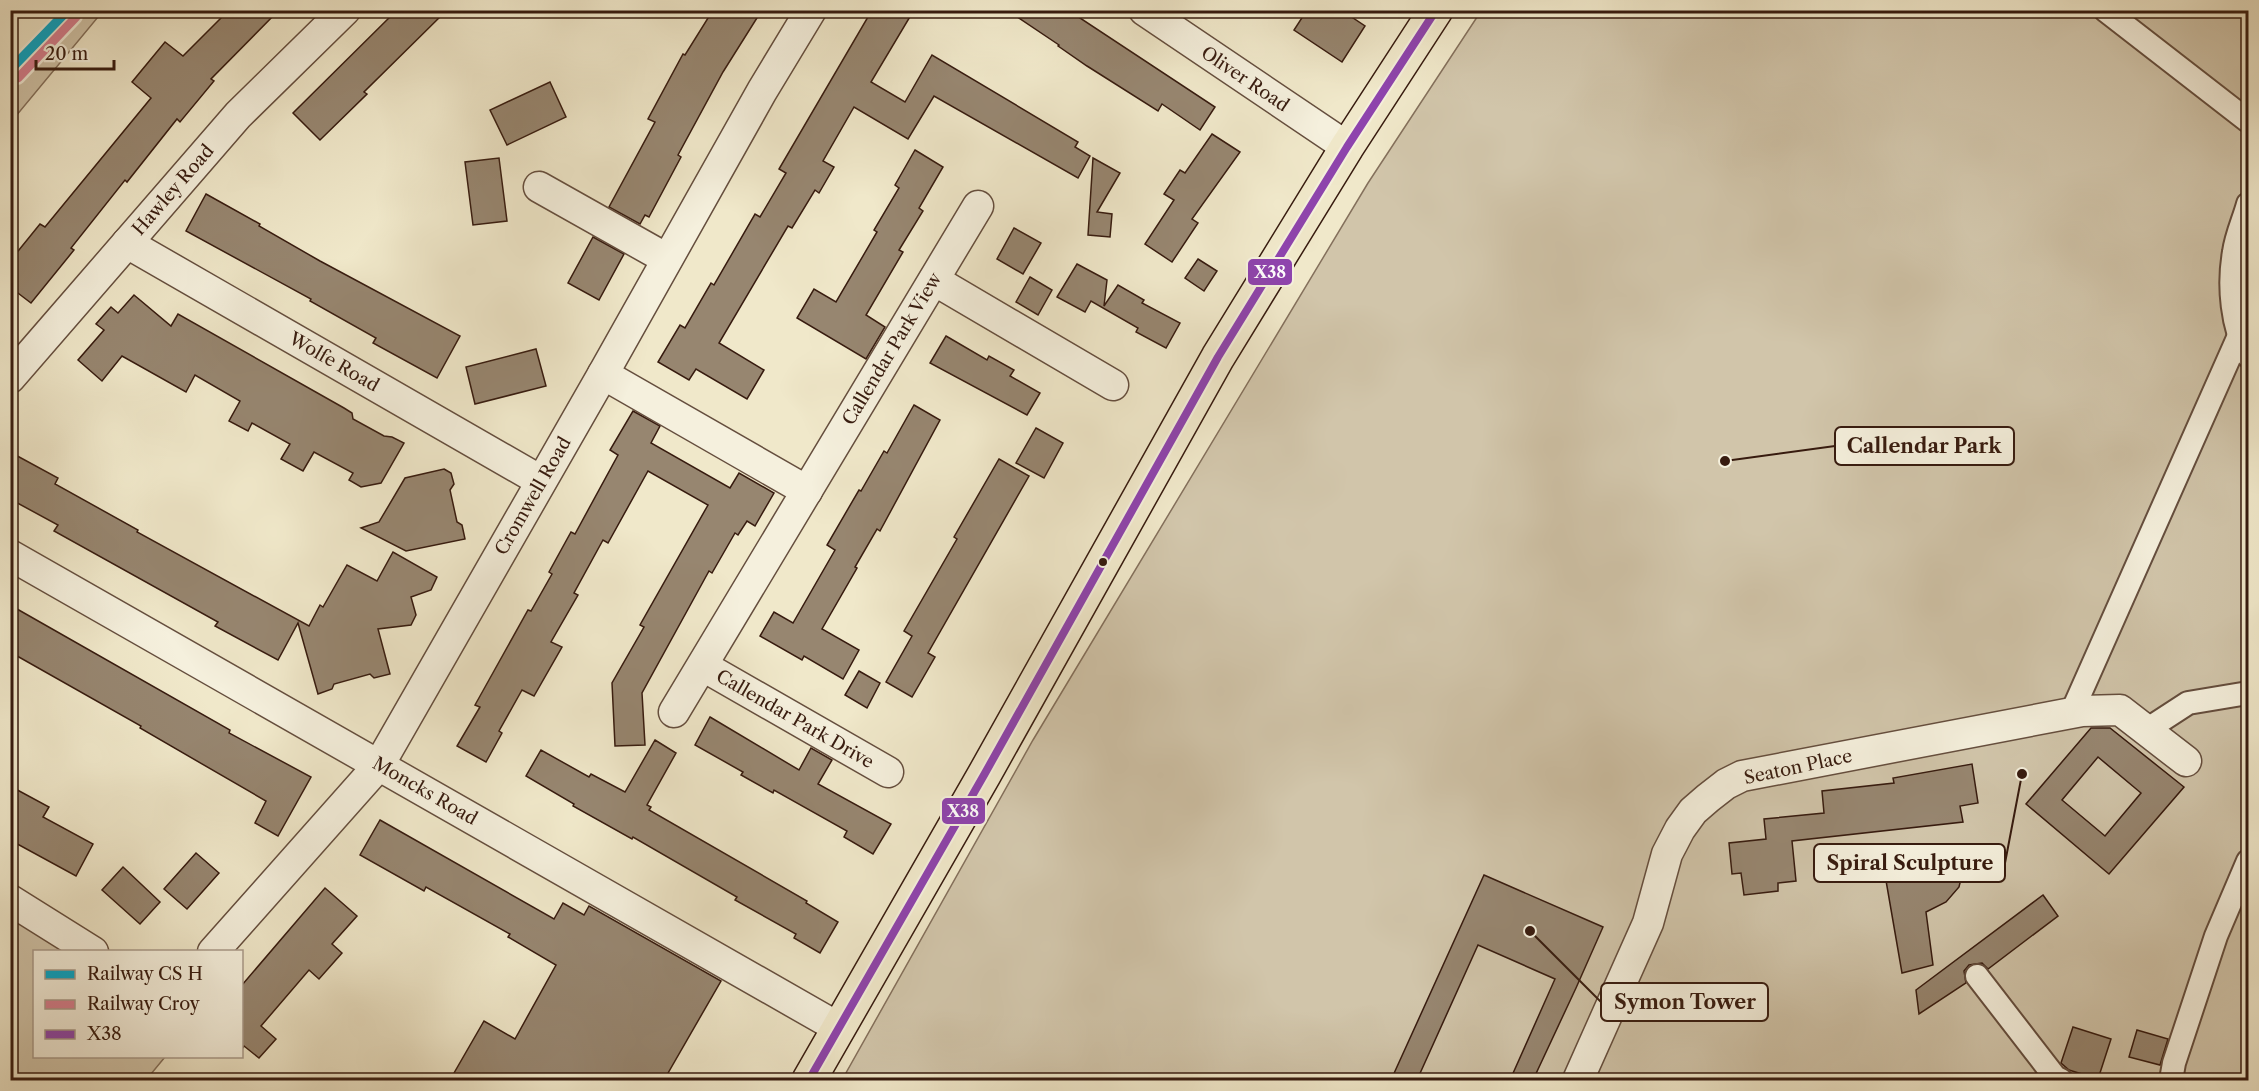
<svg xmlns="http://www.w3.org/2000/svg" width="2259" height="1091" viewBox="0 0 2259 1091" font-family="'Libre Caslon Text',serif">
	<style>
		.green { fill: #d1c5aa; stroke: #84705c; stroke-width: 1.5 }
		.building { fill: #978670; stroke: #371b0f; stroke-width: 1.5; fill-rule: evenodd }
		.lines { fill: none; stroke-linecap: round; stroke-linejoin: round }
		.pedestrian-casing { stroke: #654e3e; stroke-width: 26 }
		.minor-casing { stroke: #654e3e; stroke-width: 33 }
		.primary-casing { stroke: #371b0f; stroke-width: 36 }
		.pedestrian { stroke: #f5f0dd; stroke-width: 22 }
		.minor { stroke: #f5f0dd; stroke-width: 30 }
		.primary { stroke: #f0e8ca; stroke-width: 33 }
		.bus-1-casing { stroke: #f5f0dd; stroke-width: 12 }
		.bus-1 { stroke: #8e44ad; stroke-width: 8 }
		.rail-1-casing { stroke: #f5f0dd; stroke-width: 14 }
		.rail-2-casing { stroke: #f5f0dd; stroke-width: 14 }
		.rail-1 { stroke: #00a9ce; stroke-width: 9 }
		.rail-2 { stroke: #d87f91; stroke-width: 9 }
		.bus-dot { fill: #371b0f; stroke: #f5f0dd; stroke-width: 2 }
		.labels { text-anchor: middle; stroke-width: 4.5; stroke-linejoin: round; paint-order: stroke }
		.street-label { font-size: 18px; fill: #371b0f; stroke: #f5f0dd }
		.leader { fill: none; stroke: #371b0f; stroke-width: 2 }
		.callout-dot { fill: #371b0f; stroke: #f5f0dd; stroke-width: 2 }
		.callout { fill: #f5f0dd; stroke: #371b0f; stroke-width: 2 }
		.callout-label { font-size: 20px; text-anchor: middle; font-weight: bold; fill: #371b0f }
		.line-badge { stroke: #f5f0dd; stroke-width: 2 }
		.badge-label { font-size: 16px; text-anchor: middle; font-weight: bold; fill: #fff }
	</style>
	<rect width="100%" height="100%" fill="#f0e8ca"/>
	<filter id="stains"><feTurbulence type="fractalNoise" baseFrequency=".00333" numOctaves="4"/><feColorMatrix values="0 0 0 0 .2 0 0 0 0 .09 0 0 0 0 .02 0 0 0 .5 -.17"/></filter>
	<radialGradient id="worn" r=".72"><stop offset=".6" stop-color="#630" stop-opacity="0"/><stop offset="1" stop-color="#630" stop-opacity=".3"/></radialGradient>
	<g class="green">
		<path d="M83,10L103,11L11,122V84Z"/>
		<path d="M1481,11H2248V1080H842L1033,740L1368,183Z"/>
		<path d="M11,900L93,951L34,952V1056L165,1057L146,1080H11Z"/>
	</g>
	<g class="building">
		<path d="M229,10H279L211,79L214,81L180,122L177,119L127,182L125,180L71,248L74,250L31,303L10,287V261L40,224L45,227L151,98L132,82L165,42L183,56Z"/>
		<path d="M397,10H447L364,92L367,94L320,140L293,113Z"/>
		<path d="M713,10H762L723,72L678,155L681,157L649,217L645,215L640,224L609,207L655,122L648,119L683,54L685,55Z"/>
		<path d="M872,10H914L871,82L905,102L932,55L1078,142L1075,147L1090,156L1078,178L934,96L908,139L854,107L823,161L834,167L819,193L815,190L792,228L788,226L719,343L764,370L747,399L696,369L689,380L658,362L680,325L685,328L711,283L714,285L755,214L760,217L786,173L779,169Z"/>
		<path d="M1007,10H1068L1215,107L1200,130L1162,104L1158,111L1087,66L1058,46L1059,45Z"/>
		<path d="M1307,10H1341L1365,26L1342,62L1294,30Z"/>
		<path d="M550,82L566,117L507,145L490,110Z"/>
		<path d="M1212,134L1240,152L1192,219L1198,223L1172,262L1145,244L1174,200L1164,194L1180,170L1185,173Z"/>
		<path d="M915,150L943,167L919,208L923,211L899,250L903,252L866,315L885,327L866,359L797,318L814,289L836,302L877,232L874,230L899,188L895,185Z"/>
		<path d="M499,158L507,221L473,225L465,162Z"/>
		<path d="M1093,158L1120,173L1097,212L1112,214L1110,237L1088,235Z"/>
		<path d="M206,194L260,224L259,226L320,261L460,336L437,378L373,343L376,338L310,301L311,299L186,231Z"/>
		<path d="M1014,228L1041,243L1023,274L997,259Z"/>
		<path d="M593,237L624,254L599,300L568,283Z"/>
		<path d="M1198,259L1217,271L1204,291L1185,278Z"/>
		<path d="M1077,264L1107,280L1104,306L1118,285L1144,300L1142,303L1180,323L1166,348L1136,332L1138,328L1091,301L1085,312L1057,297Z"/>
		<path d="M1030,277L1052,290L1038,315L1016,302Z"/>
		<path d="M134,295L171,326L178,314L344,408L352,413L353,419L384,436L392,437L404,443L381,483L361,487L349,480L353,473L314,452L303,471L281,459L290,444L252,423L248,431L229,421L240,401L195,375L186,392L122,356L102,381L78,360L104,330L96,324L111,307L118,313Z"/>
		<path d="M946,336L987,360L989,356L1014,370L1010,376L1040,393L1027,415L930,363Z"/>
		<path d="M536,349L546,386L475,404L466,367Z"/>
		<path d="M914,405L940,420L880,531L877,529L855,567L857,568L822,629L859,650L843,679L804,656L802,660L760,636L774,612L793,623L835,550L827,545L859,490L861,491L884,451L887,453Z"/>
		<path d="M633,411L660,426L651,443L730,488L739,473L774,493L755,526L747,521L738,535L735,533L712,573L709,571L642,693L645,745L615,746L612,683L644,627L640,625L708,505L648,471L608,543L603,540L574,593L578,595L551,642L562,647L534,696L522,690L499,731L502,733L486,762L457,746L480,707L475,705L528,610L531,611L552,574L549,572L571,532L575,534L618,455L610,450Z"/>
		<path d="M1036,428L1063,443L1044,478L1016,463Z"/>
		<path d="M10,452L58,478L55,484L138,530L137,532L309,626L320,605L323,607L347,565L377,581L393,552L437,577L431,590L411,597L416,615L411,625L378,629L390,674L374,678L370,674L334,684L332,689L318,694L298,623L278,660L215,626L218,622L54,531L58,525L10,499Z"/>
		<path d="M999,459L1029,476L928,653L935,657L912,697L886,682L912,636L904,631L957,539L954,537Z"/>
		<path d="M444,469L451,473L454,484L450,490L457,522L462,525L465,539L406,551L361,528L379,522L405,478Z"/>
		<path d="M10,605L230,730L229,733L311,777L278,836L255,823L266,801L140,728L141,726L10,652Z"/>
		<path d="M859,671L880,683L867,708L845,695Z"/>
		<path d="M710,717L799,770L811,748L832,760L818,784L891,824L873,854L844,837L847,831L774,790L773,793L741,775L743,772L695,745Z"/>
		<path d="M2091,728H2110L2184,787L2109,874L2026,804ZM2098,757L2141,793L2105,836L2062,800Z"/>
		<path d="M655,740L676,753L647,805L651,807L649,810L807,901L806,903L838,922L820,953L794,938L796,934L735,900L737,897L633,837L632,839L573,806L574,804L526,776L541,750L589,777L591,774L625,792Z"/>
		<path d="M1972,764L1978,803L1960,806L1963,822L1792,841L1796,881L1778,883V891L1744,895L1741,873L1732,874L1729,843L1766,839L1764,819L1824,813L1822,791L1894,783L1893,778Z"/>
		<path d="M10,786L49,807L43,817L93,844L76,876L10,840Z"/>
		<path d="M380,820L554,919L563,903L584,915L589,906L721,981L664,1080H450L484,1021L515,1039L556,965L508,937L510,934L426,887L424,891L360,855Z"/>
		<path d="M196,853L219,873L187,909L164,889Z"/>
		<path d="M1967,855L1959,887L1946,902L1926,912L1933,965L1902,973L1884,869Z"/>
		<path d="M123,867L160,902L140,924L102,890Z"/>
		<path d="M1484,875L1603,927L1576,988L1533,1080H1510L1555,979L1478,945L1417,1080H1391Z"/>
		<path d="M325,888L357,916L332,944L342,953L319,979L309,970L261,1026L276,1039L259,1058L244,1046L242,1049V985Z"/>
		<path d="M2043,895L2058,916L1988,969L1982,963L1969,965L1964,971L1966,983L1919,1014L1916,990Z"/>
		<path d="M2073,1027L2111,1039L2098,1079L2069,1070L2061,1063Z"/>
		<path d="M2137,1030L2168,1039L2160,1065L2129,1057Z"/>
	</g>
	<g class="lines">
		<defs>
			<g id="pedestrian">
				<path d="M2105,10L2248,121"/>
				<path d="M2248,204C2244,219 2236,236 2234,252C2228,286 2232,327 2248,356"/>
				<path d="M2071,714L2238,338"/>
				<path d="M2148,729L2188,703L2248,693"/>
				<path d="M1977,976L2055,1077L2061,1080"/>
				<path d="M2171,1080L2174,1063L2216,936L2248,861"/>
			</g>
			<g id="minor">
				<path d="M1144,10L1347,147"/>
				<path d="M539,187L667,259"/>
				<path d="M127,243L541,481"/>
				<path d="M934,280L1113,385"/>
				<path d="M603,374L807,491"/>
				<path d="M10,378L238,115L345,10"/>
				<path d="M10,555L839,1028"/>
				<path d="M703,666L888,772"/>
				<path d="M674,712L978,206"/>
				<path d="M10,900L93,952"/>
				<path d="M213,952L379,765L603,374L762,91L811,10"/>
				<path d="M1578,1080L1648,923L1667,854L1680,829L1693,811L1708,798L1726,784L1742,776L2082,711L2120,710L2186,761"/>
			</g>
			<path id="primary" d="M809,1080L984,775L1218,357L1347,147L1436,10"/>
		</defs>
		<use href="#pedestrian" class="pedestrian-casing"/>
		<use href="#minor" class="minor-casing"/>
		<use href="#primary" class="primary-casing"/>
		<use href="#pedestrian" class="pedestrian"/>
		<use href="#minor" class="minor"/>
		<use href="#primary" class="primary"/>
		<defs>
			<path id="bus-1" d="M809,1080L984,775L1218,357L1347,147L1436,10"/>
		</defs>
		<use href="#bus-1" class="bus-1-casing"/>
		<use href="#bus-1" class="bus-1"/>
		<defs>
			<path id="rail-1" d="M10,70L68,10"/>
			<path id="rail-2" d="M18,78L76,17"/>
		</defs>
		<use href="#rail-1" class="rail-1-casing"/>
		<use href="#rail-2" class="rail-2-casing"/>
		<use href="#rail-1" class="rail-1"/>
		<use href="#rail-2" class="rail-2"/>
	</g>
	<circle class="bus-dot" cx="1103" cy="562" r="5"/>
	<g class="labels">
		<g class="street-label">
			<text transform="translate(1245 79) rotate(34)" y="6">Oliver Road</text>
			<text transform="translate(173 190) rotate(-49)" y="6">Hawley Road</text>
			<text transform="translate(892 349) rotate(-59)" y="6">Callendar Park View</text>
			<text transform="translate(334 362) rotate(30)" y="6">Wolfe Road</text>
			<text transform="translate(533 496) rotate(-60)" y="6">Cromwell Road</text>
			<text transform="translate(795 719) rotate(30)" y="6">Callendar Park Drive</text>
			<text transform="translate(1798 767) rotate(-12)" y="6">Seaton Place</text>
			<text transform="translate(425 791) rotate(30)" y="6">Moncks Road</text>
		</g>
	</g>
	<path class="leader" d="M1725 461L1835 446M2022 774L2005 863M1530 931L1601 1002"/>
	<g class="callout-dot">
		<circle cx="1725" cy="461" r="6"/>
		<circle cx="2022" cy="774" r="6"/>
		<circle cx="1530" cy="931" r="6"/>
	</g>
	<g class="callout">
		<rect x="1835" y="427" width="179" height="38" rx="6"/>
		<rect x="1814" y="844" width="191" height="38" rx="6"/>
		<rect x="1601" y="983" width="167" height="38" rx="6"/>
	</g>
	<g class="callout-label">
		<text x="1924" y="453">Callendar Park</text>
		<text x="1910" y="870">Spiral Sculpture</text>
		<text x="1685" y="1009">Symon Tower</text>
	</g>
	<g class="line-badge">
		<rect x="1247" y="258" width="46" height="28" rx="6" fill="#8e44ad"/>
		<rect x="941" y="797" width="45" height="28" rx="6" fill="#8e44ad"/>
	</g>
	<g class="badge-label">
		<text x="1270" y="278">X38</text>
		<text x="963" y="817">X38</text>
	</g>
	<rect width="2259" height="1091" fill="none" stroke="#f0e8ca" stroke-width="36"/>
	<rect x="12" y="12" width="2235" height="1067" fill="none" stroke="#371b0f" stroke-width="3"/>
	<rect x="18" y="18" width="2223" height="1055" fill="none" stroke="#371b0f" stroke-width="1.5"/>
	<rect x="33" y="950" width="210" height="108" fill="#f5f0dd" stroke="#a99b8b" stroke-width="1.5"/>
	<rect x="45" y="970" width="30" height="9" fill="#00a9ce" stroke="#a99b8b" stroke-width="1.5"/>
	<text x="87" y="980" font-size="18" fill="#371b0f">Railway CS H</text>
	<rect x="45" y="1000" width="30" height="9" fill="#d87f91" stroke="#a99b8b" stroke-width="1.5"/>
	<text x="87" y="1010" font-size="18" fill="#371b0f">Railway Croy</text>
	<rect x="45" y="1030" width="30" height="9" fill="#8e44ad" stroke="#a99b8b" stroke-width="1.5"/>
	<text x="87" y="1040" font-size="18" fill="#371b0f">X38</text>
	<path d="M36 60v9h78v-9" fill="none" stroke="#371b0f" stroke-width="3"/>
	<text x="45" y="60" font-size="18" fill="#371b0f" stroke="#f5f0dd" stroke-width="4.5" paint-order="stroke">20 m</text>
	<rect width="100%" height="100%" filter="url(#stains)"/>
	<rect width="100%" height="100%" fill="url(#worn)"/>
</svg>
